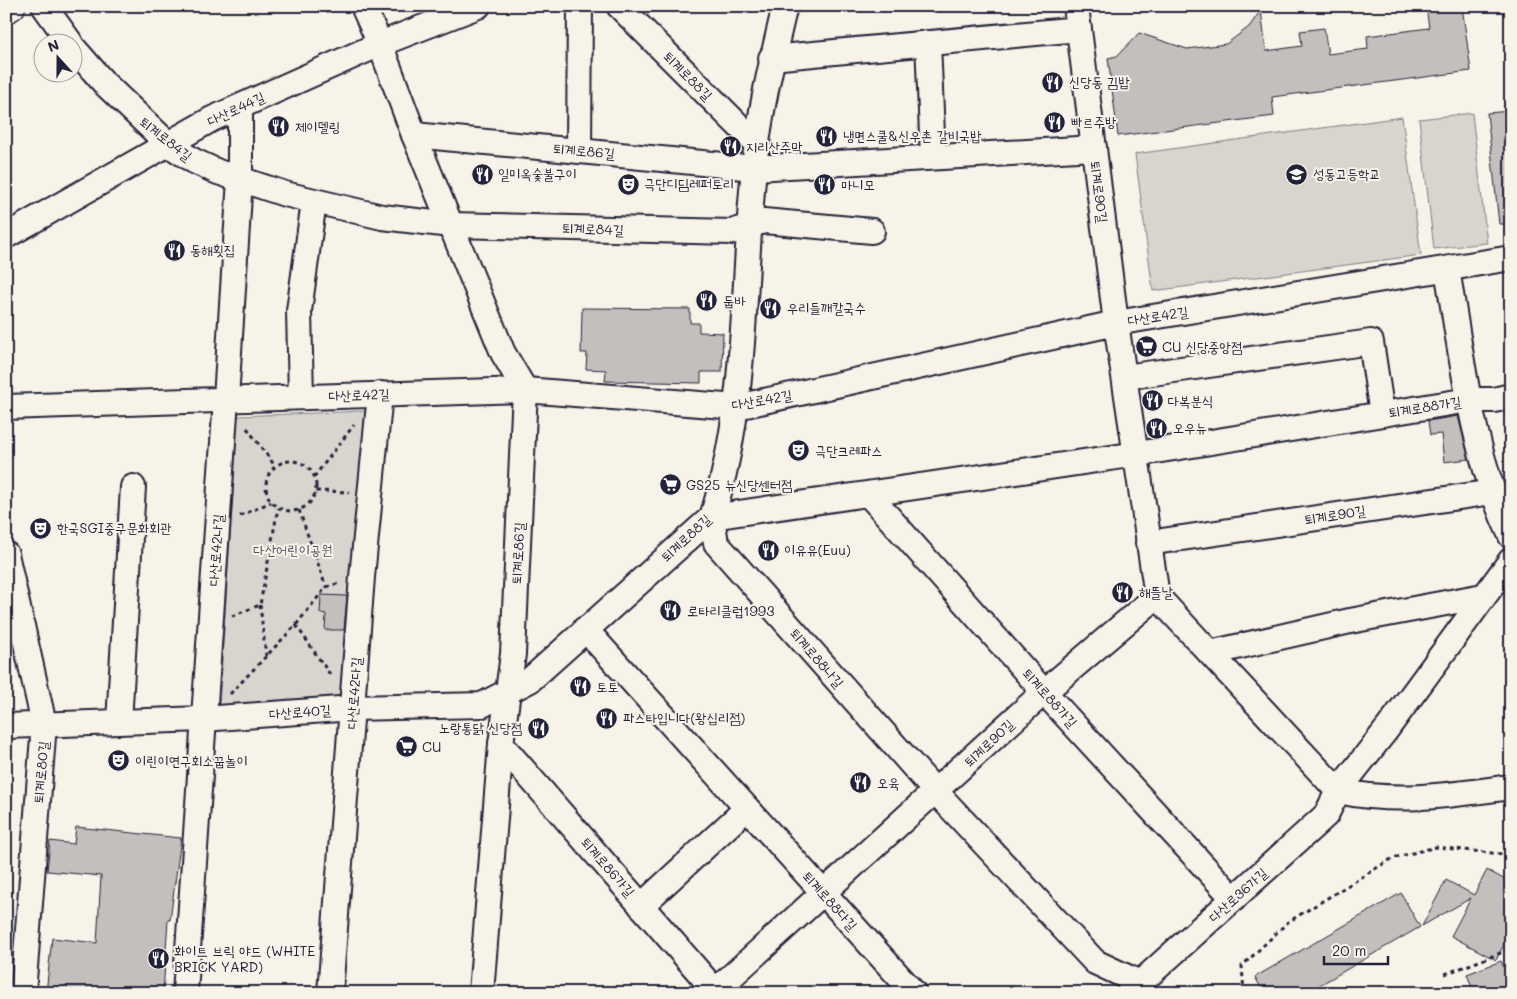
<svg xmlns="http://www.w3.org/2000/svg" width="1517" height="999" viewBox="0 0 1517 999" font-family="Mali,'Poor Story',sans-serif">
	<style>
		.green { fill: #d8d5cf; stroke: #7d7c85 }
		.building { fill: #c2bfbd; stroke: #22223b }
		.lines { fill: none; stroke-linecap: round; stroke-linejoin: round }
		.street-casing { stroke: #22223b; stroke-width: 28 }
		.primary-casing { stroke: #22223b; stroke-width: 31 }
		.path { stroke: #22223b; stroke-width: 3; stroke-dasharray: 4 4; stroke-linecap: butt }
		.street { stroke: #f7f3e8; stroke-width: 24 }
		.primary { stroke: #f7f3e8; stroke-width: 28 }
		.labels { text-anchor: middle; stroke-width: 4; stroke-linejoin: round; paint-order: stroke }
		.street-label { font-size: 14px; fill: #22223b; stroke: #f7f3e8 }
		.poi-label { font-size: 14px; fill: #22223b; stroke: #f7f3e8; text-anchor: start }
		.park-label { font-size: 14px; fill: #504f60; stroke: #f7f3e8 }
	</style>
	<rect width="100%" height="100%" fill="#f7f3e8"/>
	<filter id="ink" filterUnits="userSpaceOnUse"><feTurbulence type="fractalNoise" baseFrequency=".02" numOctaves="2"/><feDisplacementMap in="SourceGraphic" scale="10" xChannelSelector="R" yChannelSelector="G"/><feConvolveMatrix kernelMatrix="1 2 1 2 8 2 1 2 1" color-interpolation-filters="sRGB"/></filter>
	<g filter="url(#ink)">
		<g class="green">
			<path d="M1472,113L1487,243L1434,249L1419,119Z"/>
			<path d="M1402,117L1421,255L1153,291L1135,154Z"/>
			<path d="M365,411L347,698L219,706L238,416Z"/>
		</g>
		<g class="building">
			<path d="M1426,6H1462L1471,71L1272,97L1274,116L1118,136L1108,58L1117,56L1139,33L1187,49L1226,44L1249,27L1261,10L1266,51L1302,46L1300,31L1324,28L1328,54L1368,49L1367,36L1429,28Z"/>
			<path d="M1511,111V224H1499L1487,113Z"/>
			<path d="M582,308L690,309V323H699V332L723,333L722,372H701V383L605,381L606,370L586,369L587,353H581Z"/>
			<path d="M1458,416L1469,459L1444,462L1441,434L1430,435L1428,421Z"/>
			<path d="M321,595L347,596L344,630H325L326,614L320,613Z"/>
			<path d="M76,827L181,838L170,920H168L163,993H46L52,938L97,943L101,876L47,871L50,841L74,844Z"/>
			<path d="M1487,870L1511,883V931L1496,960L1451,936L1471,898L1422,926L1446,880L1474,895Z"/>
			<path d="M1401,893L1420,927L1306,993H1264L1255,977Z"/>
			<path d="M1501,961L1511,986V993H1474L1467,974Z"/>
		</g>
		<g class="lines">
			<defs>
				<g id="street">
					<path d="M44,6L70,42"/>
					<path d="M363,6L380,44L414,135L503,353L525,390L513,654L501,744L481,993"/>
					<path d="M619,6L758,145"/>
					<path d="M1076,6L1116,323L1157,596L1338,791C1398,804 1451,795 1511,787"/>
					<path d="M928,43L933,157"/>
					<path d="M72,46L105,84L168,144L194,161L218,172L285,194L382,217L451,225L732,232L764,221L872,231"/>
					<path d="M771,58L1079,29"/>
					<path d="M414,135L754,168L1094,148"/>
					<path d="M579,151L580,6"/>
					<path d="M6,236L212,119L380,44L478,6"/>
					<path d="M1447,269C1462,358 1472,454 1511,536"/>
					<path d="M1125,377L1371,342L1382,414"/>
					<path d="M301,397L299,311L314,201"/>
					<path d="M6,407L525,390L737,407L1116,323L1511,258"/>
					<path d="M869,495L1044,692L1234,899"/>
					<path d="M1148,543L1493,492"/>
					<path d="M6,554L44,724L23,993"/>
					<path d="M585,629L914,993"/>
					<path d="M1210,653L1350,621L1483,596"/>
					<path d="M119,722L133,487"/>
					<path d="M6,726L203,719L353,708L482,705L530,680L712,517C748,405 742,286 754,169C759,114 772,60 785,6"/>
					<path d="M501,744L717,993"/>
					<path d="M641,906L746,809"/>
					<path d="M1140,983L1095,962L936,792L716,543L712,517L1137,454L1469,400H1494L1511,396"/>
					<path d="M185,993L226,399L240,179V107"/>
					<path d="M330,993L362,577L380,394"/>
					<path d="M713,993L1044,692L1157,596"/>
					<path d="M1129,993L1326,815L1338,791L1387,729L1511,560"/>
				</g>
				<path id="primary" d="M6,9L11,6"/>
			</defs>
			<use href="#street" class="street-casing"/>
			<use href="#primary" class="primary-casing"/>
			<g class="path">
				<path d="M247,428L275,466"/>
				<circle cx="291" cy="486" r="25"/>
				<path d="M314,477L354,425"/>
				<path d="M316,491L350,492"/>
				<path d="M299,510L326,587"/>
				<path d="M240,516L271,502"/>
				<path d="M260,605L266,656"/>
				<path d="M232,616L260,605L278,508"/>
				<path d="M296,625L331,676"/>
				<path d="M230,694L296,625L326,587L340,583"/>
				<path d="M1445,974L1511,949"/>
				<path d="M1244,993L1242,966L1288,922L1393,858L1436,847L1511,855"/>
			</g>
			<use href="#street" class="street"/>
			<use href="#primary" class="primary"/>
		</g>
	</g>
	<defs>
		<symbol id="restaurant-disc" viewBox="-11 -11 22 22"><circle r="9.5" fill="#22223b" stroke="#f7f3e8"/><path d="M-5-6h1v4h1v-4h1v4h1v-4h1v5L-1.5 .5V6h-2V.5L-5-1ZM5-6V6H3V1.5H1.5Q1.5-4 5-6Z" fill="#fff"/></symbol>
		<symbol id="school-disc" viewBox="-11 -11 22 22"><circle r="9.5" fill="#22223b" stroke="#f7f3e8"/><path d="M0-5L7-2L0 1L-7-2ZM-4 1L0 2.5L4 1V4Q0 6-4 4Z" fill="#fff"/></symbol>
		<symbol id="theatre-disc" viewBox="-11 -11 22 22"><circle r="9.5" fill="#22223b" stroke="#f7f3e8"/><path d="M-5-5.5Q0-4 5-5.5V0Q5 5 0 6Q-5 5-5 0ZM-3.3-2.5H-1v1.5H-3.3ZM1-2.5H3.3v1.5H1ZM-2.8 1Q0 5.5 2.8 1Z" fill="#fff"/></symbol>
		<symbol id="supermarket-disc" viewBox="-11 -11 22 22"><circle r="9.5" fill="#22223b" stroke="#f7f3e8"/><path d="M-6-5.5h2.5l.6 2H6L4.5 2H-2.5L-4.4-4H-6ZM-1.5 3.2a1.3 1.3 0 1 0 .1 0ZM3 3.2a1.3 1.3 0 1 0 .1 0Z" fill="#fff"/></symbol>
	</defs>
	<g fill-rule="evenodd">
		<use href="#restaurant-disc" x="1040" y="70" width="25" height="25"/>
		<use href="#restaurant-disc" x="1042" y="110" width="25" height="25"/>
		<use href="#restaurant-disc" x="266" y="114" width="25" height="25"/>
		<use href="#restaurant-disc" x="814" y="124" width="25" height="25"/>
		<use href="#restaurant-disc" x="718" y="134" width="25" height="25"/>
		<use href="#restaurant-disc" x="470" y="162" width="25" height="25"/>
		<use href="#school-disc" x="1284" y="162" width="25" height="25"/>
		<use href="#theatre-disc" x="616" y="172" width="25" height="25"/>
		<use href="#restaurant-disc" x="812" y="172" width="25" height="25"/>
		<use href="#restaurant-disc" x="162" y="238" width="25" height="25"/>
		<use href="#restaurant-disc" x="694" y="288" width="25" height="25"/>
		<use href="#restaurant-disc" x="758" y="296" width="25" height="25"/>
		<use href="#supermarket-disc" x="1134" y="334" width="25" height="25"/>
		<use href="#restaurant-disc" x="1140" y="388" width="25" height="25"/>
		<use href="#restaurant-disc" x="1144" y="416" width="25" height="25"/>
		<use href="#theatre-disc" x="786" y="438" width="25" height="25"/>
		<use href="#supermarket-disc" x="658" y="472" width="25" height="25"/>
		<use href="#theatre-disc" x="28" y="516" width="25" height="25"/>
		<use href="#restaurant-disc" x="756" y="538" width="25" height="25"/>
		<use href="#restaurant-disc" x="1110" y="580" width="25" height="25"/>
		<use href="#restaurant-disc" x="658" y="598" width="25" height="25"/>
		<use href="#restaurant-disc" x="568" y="674" width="25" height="25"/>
		<use href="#restaurant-disc" x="594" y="706" width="25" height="25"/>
		<use href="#restaurant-disc" x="526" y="716" width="25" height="25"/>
		<use href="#supermarket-disc" x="394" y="734" width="25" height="25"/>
		<use href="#theatre-disc" x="106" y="748" width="25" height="25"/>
		<use href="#restaurant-disc" x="848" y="770" width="25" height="25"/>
		<use href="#restaurant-disc" x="146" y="946" width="25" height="25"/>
	</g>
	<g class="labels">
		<g class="street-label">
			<text transform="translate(688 76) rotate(45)" y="5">퇴계로88길</text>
			<text transform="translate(236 109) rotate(-25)" y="5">다산로44길</text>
			<text transform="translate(166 139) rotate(38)" y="5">퇴계로84길</text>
			<text transform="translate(584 151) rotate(5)" y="5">퇴계로86길</text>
			<text transform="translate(1099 192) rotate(83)" y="5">퇴계로90길</text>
			<text transform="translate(593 229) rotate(2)" y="5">퇴계로84길</text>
			<text transform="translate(1158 316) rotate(-9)" y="5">다산로42길</text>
			<text transform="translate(359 395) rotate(-2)" y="5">다산로42길</text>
			<text transform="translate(762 400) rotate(-10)" y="5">다산로42길</text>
			<text transform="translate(1425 407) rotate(-9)" y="5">퇴계로88가길</text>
			<text transform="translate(1335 515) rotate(-9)" y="5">퇴계로90길</text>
			<text transform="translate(686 538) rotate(-43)" y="5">퇴계로88길</text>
			<text transform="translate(216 550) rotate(-86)" y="5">다산로42나길</text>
			<text transform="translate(518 553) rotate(-87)" y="5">퇴계로86길</text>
			<text transform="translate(817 658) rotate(49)" y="5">퇴계로88나길</text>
			<text transform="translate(354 693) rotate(-86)" y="5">다산로42다길</text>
			<text transform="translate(1050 698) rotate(48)" y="5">퇴계로88가길</text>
			<text transform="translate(300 712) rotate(-4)" y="5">다산로40길</text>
			<text transform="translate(989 743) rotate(-43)" y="5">퇴계로90길</text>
			<text transform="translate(41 772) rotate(-85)" y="5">퇴계로80길</text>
			<text transform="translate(608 867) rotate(49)" y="5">퇴계로86가길</text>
			<text transform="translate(1238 895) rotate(-42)" y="5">다산로36가길</text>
			<text transform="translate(830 901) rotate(48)" y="5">퇴계로88다길</text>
		</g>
		<g class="poi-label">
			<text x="1069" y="87">신당동 김밥</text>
			<text x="1071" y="127">빠르주방</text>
			<text x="295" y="132">제이델링</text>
			<text x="843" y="141">냉면스쿨&amp;신우촌 갈비국밥</text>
			<text x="746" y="152">지리산주막</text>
			<text x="498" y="179">일미옥숯불구이</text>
			<text x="1313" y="179">성동고등학교</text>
			<text x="644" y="189">극단디딤레퍼토리</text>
			<text x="841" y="190">마니모</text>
			<text x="190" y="255">동해횟집</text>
			<text x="723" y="306">둡바</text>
			<text x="787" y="313">우리들깨칼국수</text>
			<text x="1162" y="352">CU 신당중앙점</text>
			<text x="1168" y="406">다복분식</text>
			<text x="1173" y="433">오우뉴</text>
			<text x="815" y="456">극단크레파스</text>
			<text x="686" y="490">GS25 뉴신당센터점</text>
			<text x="57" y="533">한국SGI중구문화회관</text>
			<text x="784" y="555">이유유(Euu)</text>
			<text x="1139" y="597">해뜰날</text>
			<text x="687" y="616">로타리클럽1993</text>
			<text x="596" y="692">토토</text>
			<text x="623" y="723">파스타입니다(왕십리점)</text>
			<text x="522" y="733" text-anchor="end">노랑통닭 신당점</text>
			<text x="422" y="752">CU</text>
			<text x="135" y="766">이린이연구회소꿉놀이</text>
			<text x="877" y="788">오육</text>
			<text x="174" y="956">화이트 브릭 야드 (WHITE<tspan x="174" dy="16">BRICK YARD)</tspan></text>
		</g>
		<g class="park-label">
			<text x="293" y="555">다산어린이공원</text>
		</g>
	</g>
	<rect width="1517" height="999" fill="none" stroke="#f7f3e8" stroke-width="25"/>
	<rect x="12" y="12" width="1492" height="974" fill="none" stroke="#22223b" stroke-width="2" filter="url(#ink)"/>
	<g transform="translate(58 58) rotate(339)"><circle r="24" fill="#f7f3e8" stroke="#a29fa3"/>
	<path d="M0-4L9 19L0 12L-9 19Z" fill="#22223b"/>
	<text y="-8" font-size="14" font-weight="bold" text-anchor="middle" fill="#22223b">N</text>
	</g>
	<path d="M1324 956v8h64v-8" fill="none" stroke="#22223b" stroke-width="2.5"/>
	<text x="1332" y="956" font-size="15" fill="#22223b" stroke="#f7f3e8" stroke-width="4" paint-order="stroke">20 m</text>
</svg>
